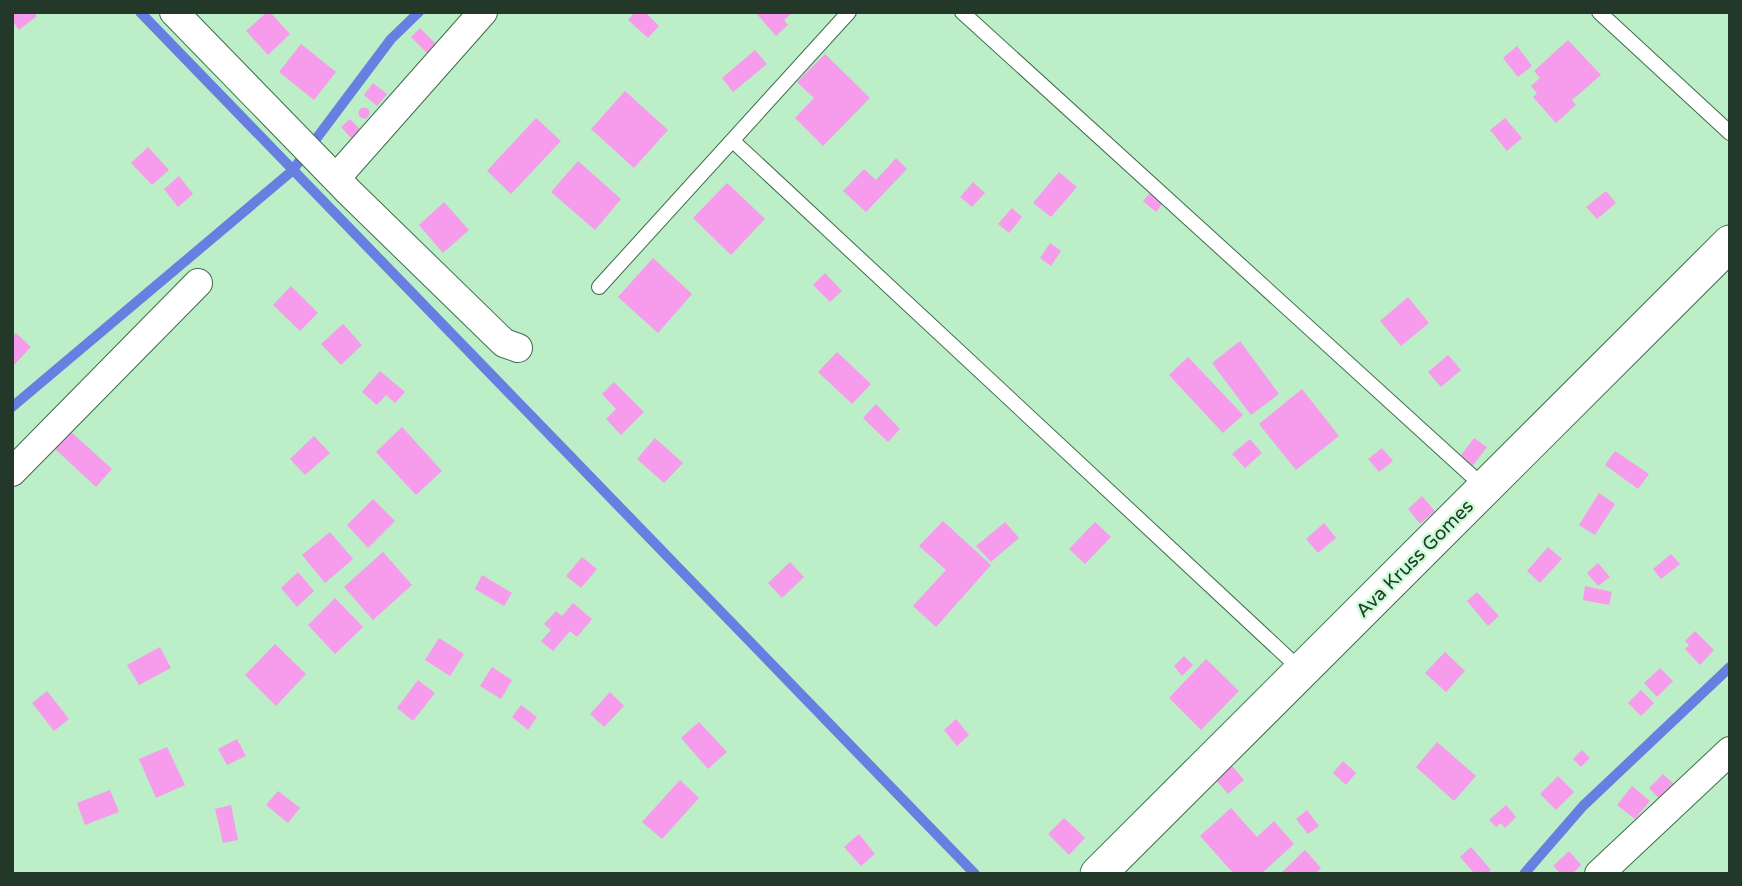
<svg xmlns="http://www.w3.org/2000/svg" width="1742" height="886" viewBox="0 0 1742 886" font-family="'Varela Round',sans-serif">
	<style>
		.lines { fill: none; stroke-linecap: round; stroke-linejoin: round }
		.stream { stroke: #677fe1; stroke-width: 10 }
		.building { fill: #f79bec }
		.service-casing { stroke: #3f6d4b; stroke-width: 16 }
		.minor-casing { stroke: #3f6d4b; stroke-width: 30 }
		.tertiary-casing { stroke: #3f6d4b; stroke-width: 37 }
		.service { stroke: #fff; stroke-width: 14 }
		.minor { stroke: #fff; stroke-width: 28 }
		.tertiary { stroke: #fff; stroke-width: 35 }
		.labels { text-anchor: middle; stroke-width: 5; stroke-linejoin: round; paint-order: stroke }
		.street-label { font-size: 19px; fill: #243829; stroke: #c9fcd4 }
	</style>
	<rect width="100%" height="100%" fill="#bcefc7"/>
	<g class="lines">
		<g class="stream">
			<path d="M140,12L975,874"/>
			<path d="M12,407L292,171L391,39L419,12"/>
			<path d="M1524,874L1583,806L1730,667"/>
		</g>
	</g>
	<g class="building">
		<path d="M14,12H34L37,16L19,30L12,20Z"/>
		<path d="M267,12H270L290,34L268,55L246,31Z"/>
		<path d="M635,12H645L659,26L648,38L628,20Z"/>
		<path d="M755,12H793L784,20L788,25L776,36Z"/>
		<path d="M420,28L436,44L427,53L411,37Z"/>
		<path d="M1568,40L1601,75L1572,100L1576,105L1556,123L1533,97L1537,93L1531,86L1540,78L1534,71Z"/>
		<path d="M301,44L336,72L314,100L279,72Z"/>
		<path d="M1517,46L1532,66L1518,77L1503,58Z"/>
		<path d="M755,50L767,64L733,92L722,78Z"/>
		<path d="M825,54L870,98L823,146L795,118L814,98L797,82Z"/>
		<path d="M373,83L387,94L377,106L364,95Z"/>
		<path d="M625,91L668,130L634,168L591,129Z"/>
		<circle cx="364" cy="113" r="5.5"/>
		<path d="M536,118L561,141L511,194L487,171Z"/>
		<path d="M1505,118L1522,138L1507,151L1490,130Z"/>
		<path d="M350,119L362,131L353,140L341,127Z"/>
		<path d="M148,147L169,170L152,185L131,163Z"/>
		<path d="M896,158L907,169L866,212L843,191L864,169L876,180Z"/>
		<path d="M578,161L621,199L595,230L551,192Z"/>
		<path d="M1059,172L1077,187L1051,217L1033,203Z"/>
		<path d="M179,176L193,194L178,207L164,189Z"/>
		<path d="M973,182L985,193L972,207L960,197Z"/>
		<path d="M727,183L765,219L731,255L693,218Z"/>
		<path d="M1606,191L1616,203L1597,219L1586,207Z"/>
		<path d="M1150,193L1163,203L1156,212L1143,201Z"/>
		<path d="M444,202L469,230L443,253L419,225Z"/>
		<path d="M1012,208L1022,217L1009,233L998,224Z"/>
		<path d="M1050,243L1061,251L1051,266L1040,258Z"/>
		<path d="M653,258L692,294L658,333L618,297Z"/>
		<path d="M825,273L842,291L830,302L813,285Z"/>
		<path d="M291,286L318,313L300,331L273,305Z"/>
		<path d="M1408,297L1429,323L1401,346L1380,321Z"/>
		<path d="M343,324L362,345L341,365L321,344Z"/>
		<path d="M16,333L31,347L12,367V337Z"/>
		<path d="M1240,341L1279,394L1251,415L1212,363Z"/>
		<path d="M837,352L871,384L852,404L818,372Z"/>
		<path d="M1448,355L1461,370L1441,387L1428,372Z"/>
		<path d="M1188,357L1243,415L1223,433L1169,375Z"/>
		<path d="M380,371L405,392L395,403L386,395L377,405L362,392Z"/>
		<path d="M614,382L644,412L621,435L606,419L616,409L602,394Z"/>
		<path d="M1302,389L1339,436L1296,470L1259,424Z"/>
		<path d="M876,404L900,429L888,442L863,418Z"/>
		<path d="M402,427L442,471L416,495L376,452Z"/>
		<path d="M70,431L112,469L96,487L54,448Z"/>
		<path d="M314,436L330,453L305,475L290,459Z"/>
		<path d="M655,438L683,463L664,483L637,459Z"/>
		<path d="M1474,438L1487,447L1471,468L1458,459Z"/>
		<path d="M1250,439L1262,453L1245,468L1232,454Z"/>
		<path d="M1382,448L1393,461L1379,472L1368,459Z"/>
		<path d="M1615,451L1649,474L1638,489L1605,465Z"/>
		<path d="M1599,493L1615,504L1595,535L1579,525Z"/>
		<path d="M1422,496L1435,511L1420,524L1408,509Z"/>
		<path d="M373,499L395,521L368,548L347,525Z"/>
		<path d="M943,521L991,565L936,627L913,606L946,570L919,546Z"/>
		<path d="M1005,522L1019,538L991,562L976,546Z"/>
		<path d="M1095,522L1111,537L1085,564L1069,549Z"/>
		<path d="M1324,523L1336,538L1318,553L1306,539Z"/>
		<path d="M330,532L353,559L325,583L302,555Z"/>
		<path d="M1548,547L1562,559L1540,583L1527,571Z"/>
		<path d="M383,552L412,585L373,620L344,587Z"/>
		<path d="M1671,554L1680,564L1661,579L1653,569Z"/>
		<path d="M582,557L597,569L581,588L566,576Z"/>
		<path d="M790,562L804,577L782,598L768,583Z"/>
		<path d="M1598,563L1610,577L1598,586L1587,573Z"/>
		<path d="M298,572L314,591L297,607L281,588Z"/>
		<path d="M482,575L512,593L504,606L475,589Z"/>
		<path d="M1585,586L1612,592L1609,605L1583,600Z"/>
		<path d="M1477,592L1499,616L1488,626L1467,601Z"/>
		<path d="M335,598L363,627L335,654L308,625Z"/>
		<path d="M573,603L592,619L577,637L570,631L553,651L541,641L551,630L544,624L556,611L562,616Z"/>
		<path d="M1695,631L1714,650L1700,665L1685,649L1689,645L1685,641Z"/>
		<path d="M439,638L464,654L450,676L425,660Z"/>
		<path d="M275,644L306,674L276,706L245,675Z"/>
		<path d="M160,647L171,668L139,685L127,665Z"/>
		<path d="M1445,652L1465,671L1446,692L1425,673Z"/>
		<path d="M1184,656L1193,665L1182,676L1174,666Z"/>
		<path d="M1206,659L1239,691L1201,730L1169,698Z"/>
		<path d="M492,667L512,680L501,699L480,686Z"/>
		<path d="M1660,668L1673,681L1657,697L1644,683Z"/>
		<path d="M418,680L435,693L413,721L397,708Z"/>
		<path d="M1641,690L1654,703L1641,716L1628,703Z"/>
		<path d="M47,691L69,719L54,731L32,703Z"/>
		<path d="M610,692L624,706L604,727L590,714Z"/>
		<path d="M521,705L537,717L528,730L512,717Z"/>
		<path d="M956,719L969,735L957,746L944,730Z"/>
		<path d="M699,722L727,752L708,769L681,738Z"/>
		<path d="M237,739L246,756L227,765L218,749Z"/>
		<path d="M1437,742L1476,776L1454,801L1416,767Z"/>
		<path d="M167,747L185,785L156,798L139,759Z"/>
		<path d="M1582,750L1590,758L1581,767L1573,759Z"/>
		<path d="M1343,761L1356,773L1346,785L1333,773Z"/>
		<path d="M1232,766L1244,780L1228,794L1216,780Z"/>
		<path d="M1663,774L1675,785L1660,800L1649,788Z"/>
		<path d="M1558,776L1574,792L1556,810L1540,794Z"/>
		<path d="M680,780L699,798L662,839L642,822Z"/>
		<path d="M1632,786L1650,801L1635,819L1617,805Z"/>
		<path d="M110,790L119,812L85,825L77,803Z"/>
		<path d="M278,791L300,808L288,823L266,805Z"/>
		<path d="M231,805L238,840L223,843L215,809Z"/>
		<path d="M1506,805L1516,817L1505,828L1501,823L1496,827L1489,820Z"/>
		<path d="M1231,808L1257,837L1274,821L1294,844L1261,874H1234L1200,836Z"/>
		<path d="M1307,810L1319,826L1308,834L1296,819Z"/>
		<path d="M1064,818L1085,838L1069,855L1048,834Z"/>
		<path d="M859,834L875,854L861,866L844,847Z"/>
		<path d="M1471,847L1491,870L1487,874H1475L1460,857Z"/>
		<path d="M1305,850L1321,868L1315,874H1280Z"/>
		<path d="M1569,851L1581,865L1572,874H1561L1553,866Z"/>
	</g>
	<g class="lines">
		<defs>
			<g id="service">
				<path d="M962,12L1484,487"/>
				<path d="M1599,12L1730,133"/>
				<path d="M733,141L1301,670"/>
				<path d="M599,287L849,12"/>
			</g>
			<g id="minor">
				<path d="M174,12L349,192L504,343L518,348"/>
				<path d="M337,177L483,12"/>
				<path d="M12,472L198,283"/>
				<path d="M1599,874L1730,751"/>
			</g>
			<path id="tertiary" d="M1098,874L1730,243"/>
		</defs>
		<use href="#service" class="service-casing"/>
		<use href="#minor" class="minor-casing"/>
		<use href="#tertiary" class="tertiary-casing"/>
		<use href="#service" class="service"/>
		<use href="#minor" class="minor"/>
		<use href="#tertiary" class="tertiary"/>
	</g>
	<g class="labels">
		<g class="street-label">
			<text transform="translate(1414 558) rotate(-45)" y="7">Ava Kruss Gomes</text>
		</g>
	</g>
	<rect width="1742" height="886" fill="none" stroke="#243829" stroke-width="28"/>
</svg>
